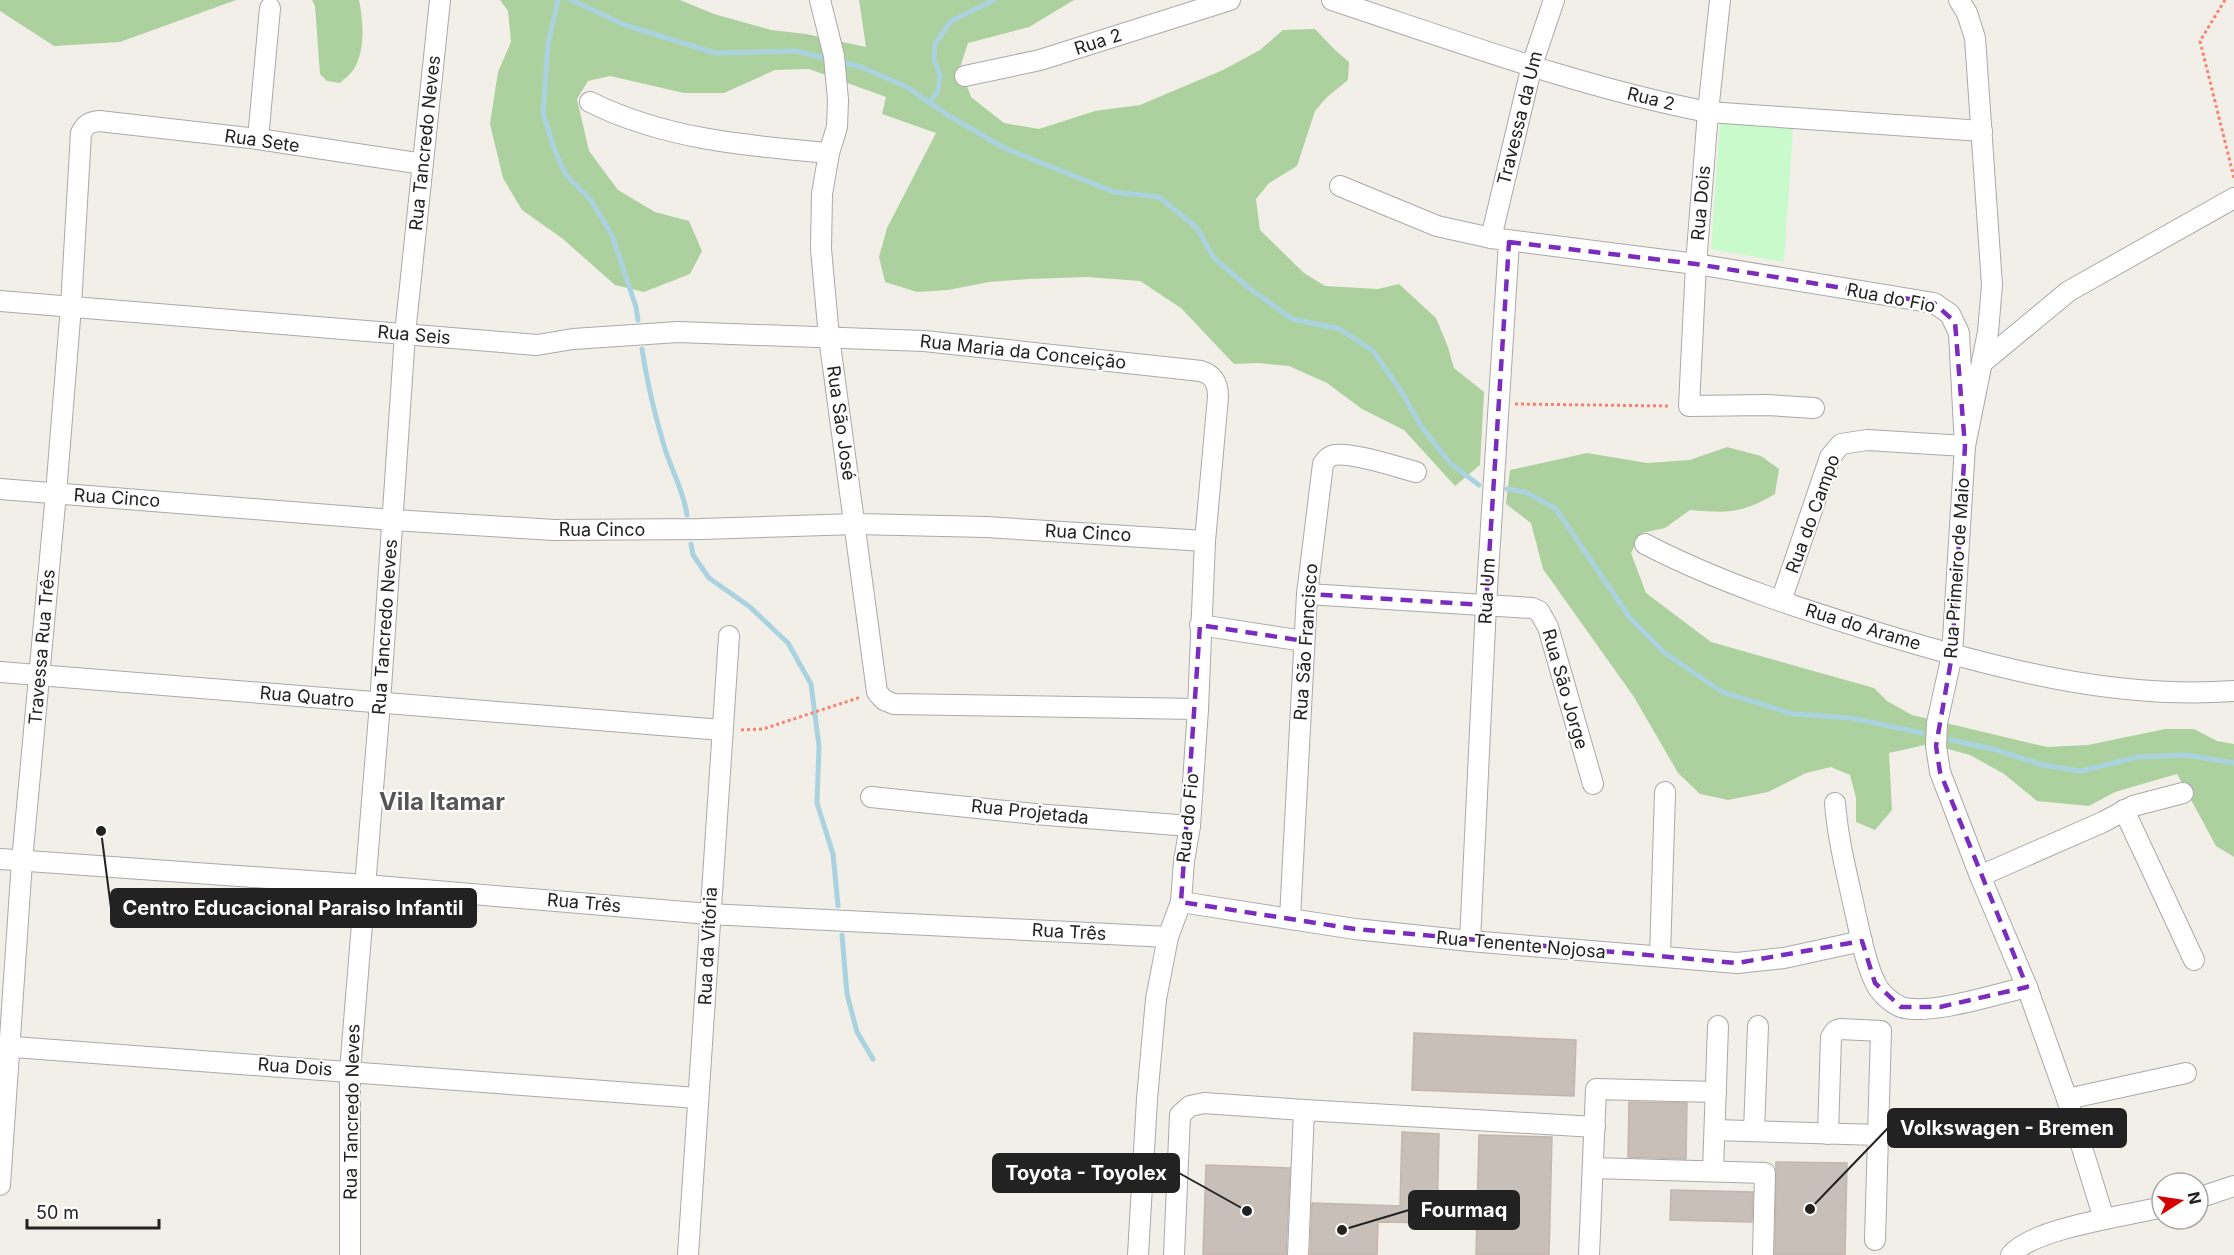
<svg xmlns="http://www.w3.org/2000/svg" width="2234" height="1255" viewBox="0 0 2234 1255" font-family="Inter,sans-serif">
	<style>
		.forest { fill: #add19e }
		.park { fill: #c8facc }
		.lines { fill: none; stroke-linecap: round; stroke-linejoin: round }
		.stream { stroke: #aad3df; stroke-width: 5 }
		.building { fill: #c7bfb8; stroke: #c4b6ab; stroke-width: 1.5 }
		.minor-casing { stroke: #a9a9a9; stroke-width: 22 }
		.path { stroke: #fa8072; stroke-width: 3; stroke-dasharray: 3 3; stroke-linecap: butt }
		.minor { stroke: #fff; stroke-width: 20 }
		.marked { fill: none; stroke: #7b2cbf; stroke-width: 4.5; stroke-dasharray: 12 8; stroke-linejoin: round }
		.labels { text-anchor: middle; stroke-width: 4.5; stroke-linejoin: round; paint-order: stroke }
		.street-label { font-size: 18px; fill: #222; stroke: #fff }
		.district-label { font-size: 24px; font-weight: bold; fill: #555; stroke: #fff }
		.leader { fill: none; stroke: #222; stroke-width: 2 }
		.callout-dot { fill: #222; stroke: #fff; stroke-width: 2 }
		.callout { fill: #222; stroke: #222; stroke-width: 2 }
		.callout-label { font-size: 20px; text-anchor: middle; font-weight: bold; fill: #fff }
	</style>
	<rect width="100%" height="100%" fill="#f2efe9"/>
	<g class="forest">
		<path d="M0,0H236L120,42L54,46L0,11Z"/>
		<path d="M312,0H359C363,22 366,49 354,69C351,74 344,79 340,83L327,81L320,74L315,6Z"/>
		<path d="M500,0H680L714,14L771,30L806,34L866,47L859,0H1074L1029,27L968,43L960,68L971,97L1004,123L1039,129L1095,111L1140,105L1223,70L1260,50L1283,30L1315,29L1335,50L1349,62L1348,80L1327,97L1315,111L1297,166L1269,183L1256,199L1260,230L1304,273L1325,286L1378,289L1399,284L1436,318L1448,347L1454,368L1484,392L1480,465L1455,486L1404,430L1362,409L1327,383L1289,366L1258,363L1234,364L1181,308L1140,281L1087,277L1029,279L989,282L948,290L917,292L885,282L879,257L887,228L936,133L882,114L886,97L809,69L775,70L724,93H684L610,76L588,81L577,99L589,151L618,190L655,212L689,221L702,251L690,274L644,292L615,285L563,239L522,210L503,178L490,124L498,72L511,42L508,11Z"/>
		<path d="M1727,447L1761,456L1779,469L1775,494C1741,514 1728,513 1690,510L1665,528L1642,533L1631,553L1646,593L1711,642L1874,688L1887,701L1912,715L2047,747L2088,745L2165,729H2194L2217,741L2234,744V857L2216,846L2177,774L2115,792L2089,806L2037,801L2004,774L1970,755L1929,744L1889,753L1892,810L1875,830L1856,822V798L1850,775L1831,767L1806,773L1768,792L1728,800L1700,794L1678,773L1634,697L1543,569L1531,523L1506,504L1510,470L1587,453L1647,463L1690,460Z"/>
	</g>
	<path class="park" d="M1720,123L1793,128L1784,262L1711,249Z"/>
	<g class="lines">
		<g class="stream">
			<path d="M558,0L548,44L543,113L555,151L566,175L591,200L612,235L636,307L638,320"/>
			<path d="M571,0L625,25L715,53L796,51L861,67L907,87L946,114L1004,148L1114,192L1159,197L1197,228L1214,258L1249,288L1292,319L1340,329L1373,351L1401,391L1421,426L1450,463L1479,485"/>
			<path d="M929,103L938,91L940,75L934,59L935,44L951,21L994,0"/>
			<path d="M642,349C647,383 655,416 665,449C672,471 684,492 687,515"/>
			<path d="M1507,489L1525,492L1556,509L1630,618L1665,653L1722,692L1793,714L1851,718L1922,733"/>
			<path d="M691,544L693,555L709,578L750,607L788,643L811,684L819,746L817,803L833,854L838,906"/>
			<path d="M1951,740L1993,749L2043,765L2081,771L2138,757L2186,755L2234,763"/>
			<path d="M842,935L847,994L857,1032L873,1059"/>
		</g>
	</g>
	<g class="building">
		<path d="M1414,1033L1576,1040L1574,1096L1412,1090Z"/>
		<path d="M1629,1102L1687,1103L1686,1159L1628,1157Z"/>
		<path d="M1402,1132L1439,1134L1437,1223L1378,1222L1377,1255H1310L1312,1203L1400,1206Z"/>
		<path d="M1479,1135L1552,1137L1549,1255H1476Z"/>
		<path d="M1776,1162L1847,1163L1845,1255H1775Z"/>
		<path d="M1206,1165L1290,1168L1286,1255H1203Z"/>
		<path d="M1671,1190L1753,1192L1752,1222L1670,1220Z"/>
	</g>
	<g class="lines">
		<defs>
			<g id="minor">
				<path d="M820,0L834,56L838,100L837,127L829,153L822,194L821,249L829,337L877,692L884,700L894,704L1198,709"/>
				<path d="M1332,0C1456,41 1580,87 1708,112L1982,131"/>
				<path d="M1720,0L1708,112L1696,264L1689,406L1767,405L1814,408"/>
				<path d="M1959,0L1967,13L1975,38L1992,285L1988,332L1965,446L1952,655L1937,723L1936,746L1940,772L1980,876L2027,987L2067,1099L2104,1219"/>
				<path d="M965,76L1040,60L1230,0"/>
				<path d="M590,102C664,139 747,146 829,153"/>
				<path d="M258,139L270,8"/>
				<path d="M1340,186L1437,226L1491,238L1696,264L1934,303L1950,314L1959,333L1965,446L1867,440L1841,444L1830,457L1781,601"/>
				<path d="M1491,238L1532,65L1554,0"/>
				<path d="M0,301L537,345L573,339L678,332L924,341L1201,371C1214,375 1218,383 1218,397L1205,541L1198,709L1190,826L1184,861L1181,902L1168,937L1156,999L1147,1099L1138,1255"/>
				<path d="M1983,362L2069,291L2234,198"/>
				<path d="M0,489L393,520L554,530L701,529L856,524L986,527L1205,541"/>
				<path d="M1645,544C1720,583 1801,609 1882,634C1995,668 2115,700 2234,691"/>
				<path d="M1307,594L1532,608L1539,611L1548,627L1593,784"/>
				<path d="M1200,625L1304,641"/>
				<path d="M0,672L722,730"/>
				<path d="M871,797L1035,814L1190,826"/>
				<path d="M1835,803C1838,842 1848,878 1856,916C1861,937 1865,962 1875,982C1879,992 1891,1003 1901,1007C1929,1016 1997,994 2027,987"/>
				<path d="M2124,810L2194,960"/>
				<path d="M0,859L366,885L709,914L1168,937"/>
				<path d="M1980,876L2103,822L2133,806L2183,793"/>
				<path d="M1181,902L1355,929L1470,941L1737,963L1784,958L1862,941"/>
				<path d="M1290,918L1307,594L1323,464C1326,459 1329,456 1334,455C1352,452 1397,467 1416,472"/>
				<path d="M1470,941L1486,605L1509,242"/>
				<path d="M1660,956L1665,792"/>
				<path d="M0,1046L697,1098"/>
				<path d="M2067,1099L2186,1073"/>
				<path d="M1715,1130L1878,1135"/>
				<path d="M1754,1131L1758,1026"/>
				<path d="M1828,1134L1831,1037L1835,1031L1840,1029L1881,1031L1875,1240"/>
				<path d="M1593,1168L1765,1173L1763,1255"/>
				<path d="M1713,1171L1718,1026"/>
				<path d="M0,1185L22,861L56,493L71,306L81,133C85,125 89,122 99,121L258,139L423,164"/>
				<path d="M2198,1198L2234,1186"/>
				<path d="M350,1255V1071L380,703L405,334L440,0"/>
				<path d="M688,1255L729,636"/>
				<path d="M1174,1255L1180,1115L1190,1106L1204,1103L1304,1110"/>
				<path d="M1298,1255L1304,1110L1595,1127"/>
				<path d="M1589,1255L1596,1089L1716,1092"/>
				<path d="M2011,1255C2032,1228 2127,1216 2162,1207"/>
			</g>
		</defs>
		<use href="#minor" class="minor-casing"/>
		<g class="path">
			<path d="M2225,0L2200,41L2234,178"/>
			<path d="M1515,404L1670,406"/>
			<path d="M741,730L763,729L861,697"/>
		</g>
		<use href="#minor" class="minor"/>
	</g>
	<path class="marked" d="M1509,242L1696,264L1934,303L1955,322L1965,446L1952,655L1936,746L1940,772L2027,987L1940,1007H1901L1875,983L1862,941L1737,963L1355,929L1181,902L1200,625L1304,641L1307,594L1486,605Z"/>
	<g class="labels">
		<g class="street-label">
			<text transform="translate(1098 42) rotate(-18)" y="6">Rua 2</text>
			<text transform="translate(1651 99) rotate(14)" y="6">Rua 2</text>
			<text transform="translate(1520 118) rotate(-76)" y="6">Travessa da Um</text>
			<text transform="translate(262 141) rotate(8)" y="6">Rua Sete</text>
			<text transform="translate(425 143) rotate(-84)" y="6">Rua Tancredo Neves</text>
			<text transform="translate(1701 203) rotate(-85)" y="6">Rua Dois</text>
			<text transform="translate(1891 298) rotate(11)" y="6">Rua do Fio</text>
			<text transform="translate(414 335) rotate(5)" y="6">Rua Seis</text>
			<text transform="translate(1023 352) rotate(6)" y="6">Rua Maria da Conceição</text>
			<text transform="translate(841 423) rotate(82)" y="6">Rua São José</text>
			<text transform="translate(117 498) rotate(4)" y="6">Rua Cinco</text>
			<text transform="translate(1813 514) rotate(-70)" y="6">Rua do Campo</text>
			<text x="602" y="536">Rua Cinco</text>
			<text transform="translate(1088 533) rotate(3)" y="6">Rua Cinco</text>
			<text transform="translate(1957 568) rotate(-86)" y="6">Rua Primeiro de Maio</text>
			<text transform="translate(1487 591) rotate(-87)" y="6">Rua Um</text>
			<text transform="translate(385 627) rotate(-86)" y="6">Rua Tancredo Neves</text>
			<text transform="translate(1863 627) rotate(17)" y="6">Rua do Arame</text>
			<text transform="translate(1306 642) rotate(-86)" y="6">Rua São Francisco</text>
			<text transform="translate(42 647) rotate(-85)" y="6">Travessa Rua Três</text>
			<text transform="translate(1565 689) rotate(74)" y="6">Rua São Jorge</text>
			<text transform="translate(307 697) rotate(5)" y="6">Rua Quatro</text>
			<text transform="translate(1030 812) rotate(6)" y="6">Rua Projetada</text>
			<text transform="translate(1188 818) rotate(-84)" y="6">Rua do Fio</text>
			<text transform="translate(584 903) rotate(5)" y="6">Rua Três</text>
			<text transform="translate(1069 932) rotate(3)" y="6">Rua Três</text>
			<text transform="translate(1521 945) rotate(5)" y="6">Rua Tenente Nojosa</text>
			<text transform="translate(708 946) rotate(-87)" y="6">Rua da Vitória</text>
			<text transform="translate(295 1067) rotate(4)" y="6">Rua Dois</text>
			<text transform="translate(352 1112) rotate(-89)" y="6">Rua Tancredo Neves</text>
		</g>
		<g class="district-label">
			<text x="442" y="810">Vila Itamar</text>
		</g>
	</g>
	<path class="leader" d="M101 831L111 908M1810 1209L1888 1128M1247 1211L1179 1173M1342 1230L1409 1210"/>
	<g class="callout-dot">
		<circle cx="101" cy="831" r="6"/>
		<circle cx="1810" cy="1209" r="6"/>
		<circle cx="1247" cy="1211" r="6"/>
		<circle cx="1342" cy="1230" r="6"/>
	</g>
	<g class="callout">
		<rect x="111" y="889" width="365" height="38" rx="6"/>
		<rect x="1888" y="1109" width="238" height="38" rx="6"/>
		<rect x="993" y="1154" width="186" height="38" rx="6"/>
		<rect x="1409" y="1191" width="110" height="38" rx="6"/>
	</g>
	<g class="callout-label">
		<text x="293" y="915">Centro Educacional Paraiso Infantil</text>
		<text x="2007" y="1135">Volkswagen - Bremen</text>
		<text x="1086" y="1180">Toyota - Toyolex</text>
		<text x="1464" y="1217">Fourmaq</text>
	</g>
	<g transform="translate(2180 1201) rotate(78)"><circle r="28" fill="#ffffff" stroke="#a7a7a7" stroke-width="1.5"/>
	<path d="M0-4.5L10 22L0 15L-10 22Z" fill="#d40000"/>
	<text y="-9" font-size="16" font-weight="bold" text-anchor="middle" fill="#222222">N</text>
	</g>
	<path d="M27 1219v9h132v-9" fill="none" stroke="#222222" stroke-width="3"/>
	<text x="36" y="1219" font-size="18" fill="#222222" stroke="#ffffff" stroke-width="4.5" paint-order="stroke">50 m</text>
</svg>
